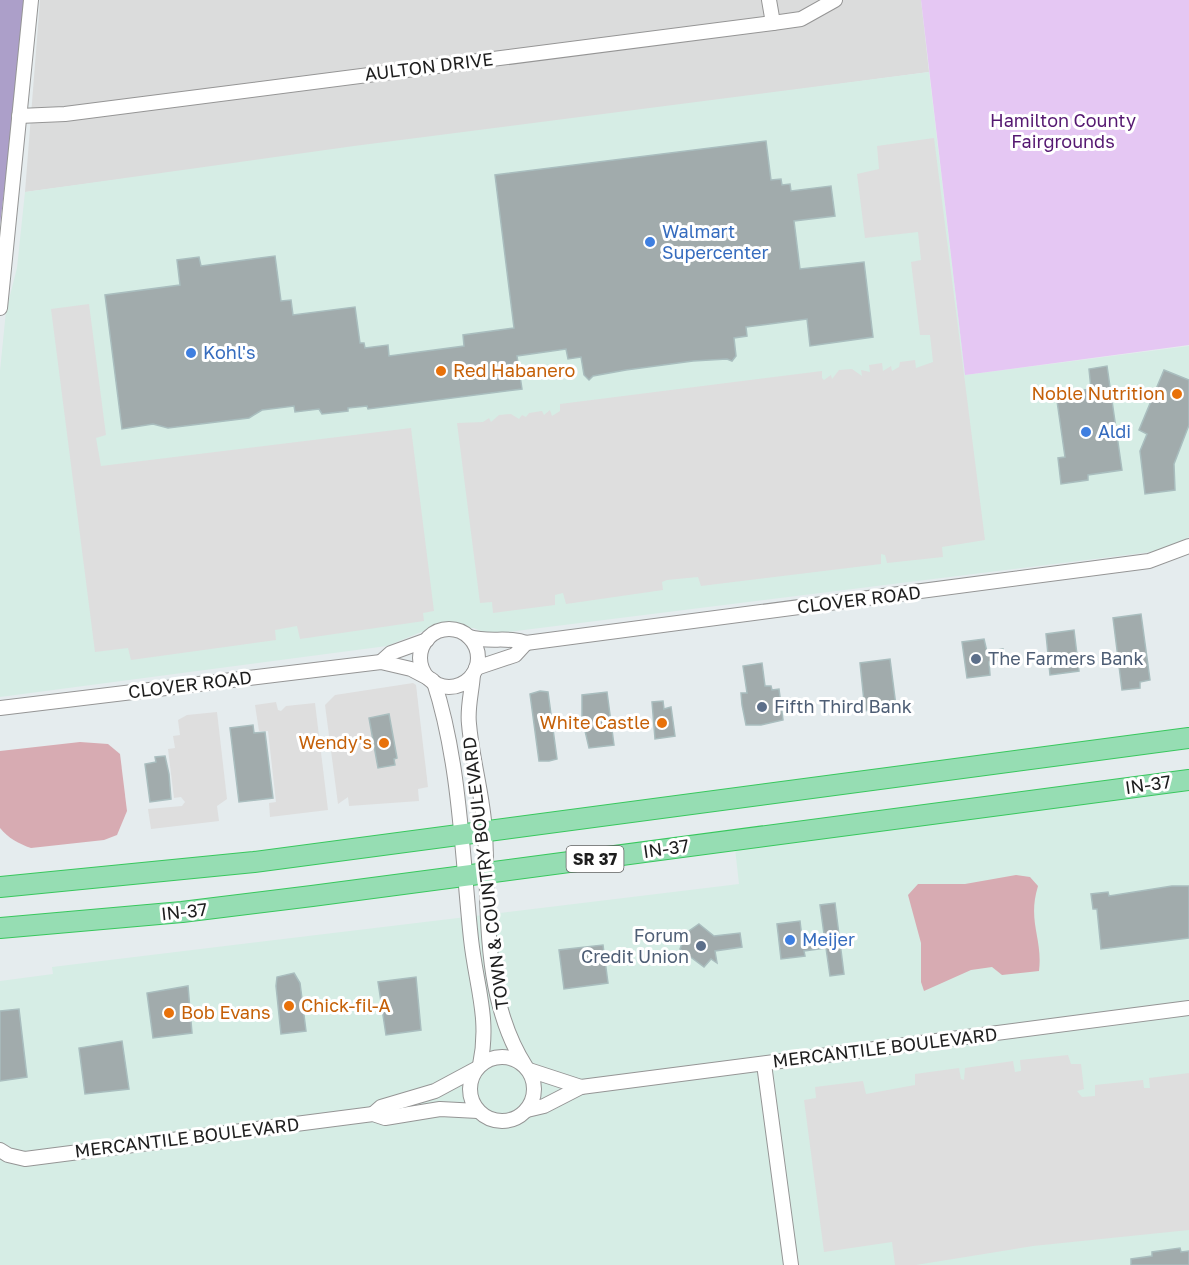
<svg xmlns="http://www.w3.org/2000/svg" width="1189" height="1265" viewBox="0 0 1189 1265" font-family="'Golos Text',sans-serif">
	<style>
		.residential { fill: #dbdcdc }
		.commercial { fill: #d6ede5 }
		.forest { fill: #ac9fc9 }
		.park { fill: #e5c7f3 }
		.parking { fill: #dedede }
		.water { fill: #d7abb2 }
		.building { fill: #a1abac; stroke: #a9bdbe; stroke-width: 1.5 }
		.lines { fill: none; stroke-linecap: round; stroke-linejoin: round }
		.minor-casing { stroke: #959595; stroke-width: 16 }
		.highway-casing { stroke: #38c75d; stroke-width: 22 }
		.minor { stroke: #fff; stroke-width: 14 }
		.highway { stroke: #96ddb3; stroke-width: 20 }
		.shop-dot { fill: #3f7fe0; stroke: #fff; stroke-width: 2 }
		.food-dot { fill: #e8710a; stroke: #fff; stroke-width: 2 }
		.service-dot { fill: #5c6f8a; stroke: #fff; stroke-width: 2 }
		.labels { text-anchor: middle; stroke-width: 6; stroke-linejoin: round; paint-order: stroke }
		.shield { fill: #fff; stroke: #626262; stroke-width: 1.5 }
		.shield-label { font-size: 16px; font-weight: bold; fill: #1e1e1e }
		.street-label { font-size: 18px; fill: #1e1e1e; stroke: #fff }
		.park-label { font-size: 18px; fill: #551871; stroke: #fff }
		.shop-label { font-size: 18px; fill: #366cbe; stroke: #fff; text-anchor: start }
		.food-label { font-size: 18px; fill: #c56008; stroke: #fff; text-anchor: start }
		.service-label { font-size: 18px; fill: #4e5e75; stroke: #fff; text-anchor: start }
	</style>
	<rect width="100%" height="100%" fill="#e5ecee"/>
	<path class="residential" d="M40,0H921L929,72L25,192Z"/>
	<g class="commercial">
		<path d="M929,72L965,375L1189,346V537L1159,551L499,633L483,632L474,628H431L387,646L0,697V371L6,311L17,268L25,192L354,146Z"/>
		<path d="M1189,788V1265H0V981L53,974L52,967L739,884L735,848Z"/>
	</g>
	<path class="forest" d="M0,0H27L0,225Z"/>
	<path class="park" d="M921,0H1189V345L965,375Z"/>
	<g class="parking">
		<path d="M934,138L985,540L942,547L943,557L887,563L885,555L881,554V564L701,586L698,577L667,580L662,582L663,590L566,604L563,593L555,595V605L493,613L492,602L480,603L457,423L483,422L489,418L491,422L499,415L511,414L519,419L522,415L526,417L529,413L542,411L544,415L550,410L552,416L560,411V404L822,371V378L824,380L831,375L832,379L839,370L852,369L862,376L861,370L870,372L869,365L882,363L883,371L891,366L892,371L899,367L900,362L915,360L916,368L933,362L930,335H920L911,262L921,260L918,232L865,238L857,174L879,169L877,146Z"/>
		<path d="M89,304L106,435L96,438L101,466L411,428L434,611L423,613L424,621L300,639L297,626L275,630L276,640L131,660L128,648L95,652L51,309Z"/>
		<path d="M413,683L416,685L428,787L418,789L419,801L349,806L348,797L338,804L325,705L335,695Z"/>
		<path d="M276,702L278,710L281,711L286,706L315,703L328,810L270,817L269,803L276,802L268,731H259L255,705Z"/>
		<path d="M217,712L227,799L217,806L219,821L151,829L148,809L182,806L185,802L181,797L174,798L168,749L175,748L173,736L180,735L178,720L187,715Z"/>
		<path d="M1068,1055L1071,1064H1081L1084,1089L1077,1091L1082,1097L1095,1096V1085L1143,1080L1144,1088H1150L1149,1078L1189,1073V1230L1033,1246L916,1265H895L892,1242L824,1252L804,1100L816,1098L815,1087L863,1081L866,1094L915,1085V1074L959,1068L961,1079L964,1080L965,1068L1013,1061L1015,1072L1021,1071L1020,1060Z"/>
	</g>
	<g class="water">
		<path d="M80,742L108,744L120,754L127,811L117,835L104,840L31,848C19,844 8,838 0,828V751Z"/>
		<path d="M1016,875L1030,877L1038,886C1027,922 1043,938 1039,971L1002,975L992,967L971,970L924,991L921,982V943L908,895L918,884H965Z"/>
	</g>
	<g class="building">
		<path d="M766,141L771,180L781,179L782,185L790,184L791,191L831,186L835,216L794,221L800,269L864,262L873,337L810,346L807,319L746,327L747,336L734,338L736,356L732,361L727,359L693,361L626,370L593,376L589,380L584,375L581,357L568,359L566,349L517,356L522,389L368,409L367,406L348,408V411L322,414L319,409L295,412L294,406L262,410L249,418L168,428L153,424L122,429L105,295L180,285L177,260L199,257L201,266L275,256L281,301L291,300L293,315L355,307L360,343H364L365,348L388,345L389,356L464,346L463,335L514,328L495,175Z"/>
		<path d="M1107,366L1122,470L1088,475V480L1061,484L1058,458L1065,457L1056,394L1091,389L1089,369Z"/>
		<path d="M1164,370L1189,380V425L1174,464L1175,490L1145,494L1140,451L1147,434L1139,430Z"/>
		<path d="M1141,614L1150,680L1140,682V688L1122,690L1113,618Z"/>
		<path d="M1074,630L1079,671L1050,675L1046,634Z"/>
		<path d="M984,639L987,652L1003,649L1005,660L989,662L990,675L967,678L962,642Z"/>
		<path d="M890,659L896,706L865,711L860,663Z"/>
		<path d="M762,663L765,686H771L772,690L779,689L783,720L761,725H746L742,705L741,693H747L743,666Z"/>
		<path d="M540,691L548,692L557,759L549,761H539L530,694Z"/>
		<path d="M607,692L614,745L589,748L582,718V695Z"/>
		<path d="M663,701L664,709L671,707L675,736L655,739L652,702Z"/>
		<path d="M389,714L397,758L394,759L395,765L378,768L369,718Z"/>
		<path d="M253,725L254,733L265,732L273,798L239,802L230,728Z"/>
		<path d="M165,756L169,774L171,799L150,802L145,764L156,762L155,757Z"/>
		<path d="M1172,886H1189V938L1101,949L1097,909H1093L1091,894L1108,892L1109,896Z"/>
		<path d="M835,903L844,974L830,976L826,948L804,951L805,956L781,959L777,924L800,921L802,938L824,934L820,905Z"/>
		<path d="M699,924L714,936L740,933L742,947L715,951L717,963L711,959L704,967L680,949L686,933Z"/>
		<path d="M603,945L608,983L564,989L559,950Z"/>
		<path d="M294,973L300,983L306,1031L281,1034L276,986L277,977Z"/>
		<path d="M416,977L421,1030L386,1035L378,982Z"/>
		<path d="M188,986L192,1033L153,1038L147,993Z"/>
		<path d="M19,1009L27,1077L0,1081V1011Z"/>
		<path d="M122,1041L129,1089L85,1094L79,1048Z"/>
		<path d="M1180,1248L1181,1252L1189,1251V1265H1131V1259L1152,1256V1252Z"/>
	</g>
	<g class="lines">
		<defs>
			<g id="minor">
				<path d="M769,0L773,23"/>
				<path d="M19,116L65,114L773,23L801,19L835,0"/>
				<path d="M0,308L31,0"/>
				<circle cx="449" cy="658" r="29"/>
				<path d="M469,637C489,643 509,636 526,643L1149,561L1189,546"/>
				<path d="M381,662L391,653L427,640"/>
				<path d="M476,668L515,655L526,643"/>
				<path d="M473,674C472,691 467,708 469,724C472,760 483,796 485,832C489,910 482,999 526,1067"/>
				<path d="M434,682C460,762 462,855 471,939C476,986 490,1018 480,1065"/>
				<path d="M0,708L381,662L411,669L432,680"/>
				<circle cx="502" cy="1089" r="32"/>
				<path d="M764,1064L791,1265"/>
				<path d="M529,1070L581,1087"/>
				<path d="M527,1110L544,1106L581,1087L1189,1008"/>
				<path d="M373,1114L381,1107L435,1091L476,1069"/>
				<path d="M0,1150L8,1155L25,1159L373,1114L385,1118L440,1109L478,1111"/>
			</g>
			<g id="highway">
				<path d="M0,887L254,862L1189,738"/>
				<path d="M0,928L182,912L312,896L1189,780"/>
			</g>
		</defs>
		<use href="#minor" class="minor-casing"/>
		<use href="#highway" class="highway-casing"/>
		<use href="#minor" class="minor"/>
		<use href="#highway" class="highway"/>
	</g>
	<g class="shop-dot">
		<circle cx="650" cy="242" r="6"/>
		<circle cx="191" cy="353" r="6"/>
		<circle cx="1086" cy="432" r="6"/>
		<circle cx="790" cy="940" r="6"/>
	</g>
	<g class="food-dot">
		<circle cx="441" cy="371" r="6"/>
		<circle cx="1177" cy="394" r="6"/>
		<circle cx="662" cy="723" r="6"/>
		<circle cx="384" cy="743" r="6"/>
		<circle cx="289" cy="1006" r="6"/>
		<circle cx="169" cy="1013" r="6"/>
	</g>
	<g class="service-dot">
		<circle cx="976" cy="659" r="6"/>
		<circle cx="762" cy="707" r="6"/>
		<circle cx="701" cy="946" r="6"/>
	</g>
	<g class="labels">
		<rect class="shield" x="566.5" y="846" width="57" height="26" rx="4.5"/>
		<g class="shield-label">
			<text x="595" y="865">SR 37</text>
		</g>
		<g class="street-label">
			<text transform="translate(429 67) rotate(-7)" y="6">AULTON DRIVE</text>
			<text transform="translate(859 600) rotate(-7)" y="6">CLOVER ROAD</text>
			<text transform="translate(190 685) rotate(-7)" y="6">CLOVER ROAD</text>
			<text transform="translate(1148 785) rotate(-8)" y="6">IN-37</text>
			<text transform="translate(666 849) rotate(-8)" y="6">IN-37</text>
			<text transform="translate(486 873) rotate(-97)" y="6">TOWN &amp; COUNTRY BOULEVARD</text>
			<text transform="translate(184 912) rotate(-6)" y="6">IN-37</text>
			<text transform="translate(885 1048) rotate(-7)" y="6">MERCANTILE BOULEVARD</text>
			<text transform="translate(187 1138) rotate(-7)" y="6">MERCANTILE BOULEVARD</text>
		</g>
		<g class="park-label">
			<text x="1063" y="127">Hamilton County<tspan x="1063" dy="21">Fairgrounds</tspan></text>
		</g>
		<g class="shop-label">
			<text x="662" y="238">Walmart<tspan x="662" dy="21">Supercenter</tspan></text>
			<text x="203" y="359">Kohl's</text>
			<text x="1098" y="438">Aldi</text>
			<text x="802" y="946">Meijer</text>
		</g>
		<g class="food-label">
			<text x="453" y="377">Red Habanero</text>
			<text x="1165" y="400" text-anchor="end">Noble Nutrition</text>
			<text x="650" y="729" text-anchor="end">White Castle</text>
			<text x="372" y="749" text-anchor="end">Wendy's</text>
			<text x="301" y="1012">Chick-fil-A</text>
			<text x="181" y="1019">Bob Evans</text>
		</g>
		<g class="service-label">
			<text x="988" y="665">The Farmers Bank</text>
			<text x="774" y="713">Fifth Third Bank</text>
			<text x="689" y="942" text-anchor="end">Forum<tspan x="689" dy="21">Credit Union</tspan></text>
		</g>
	</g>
</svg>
